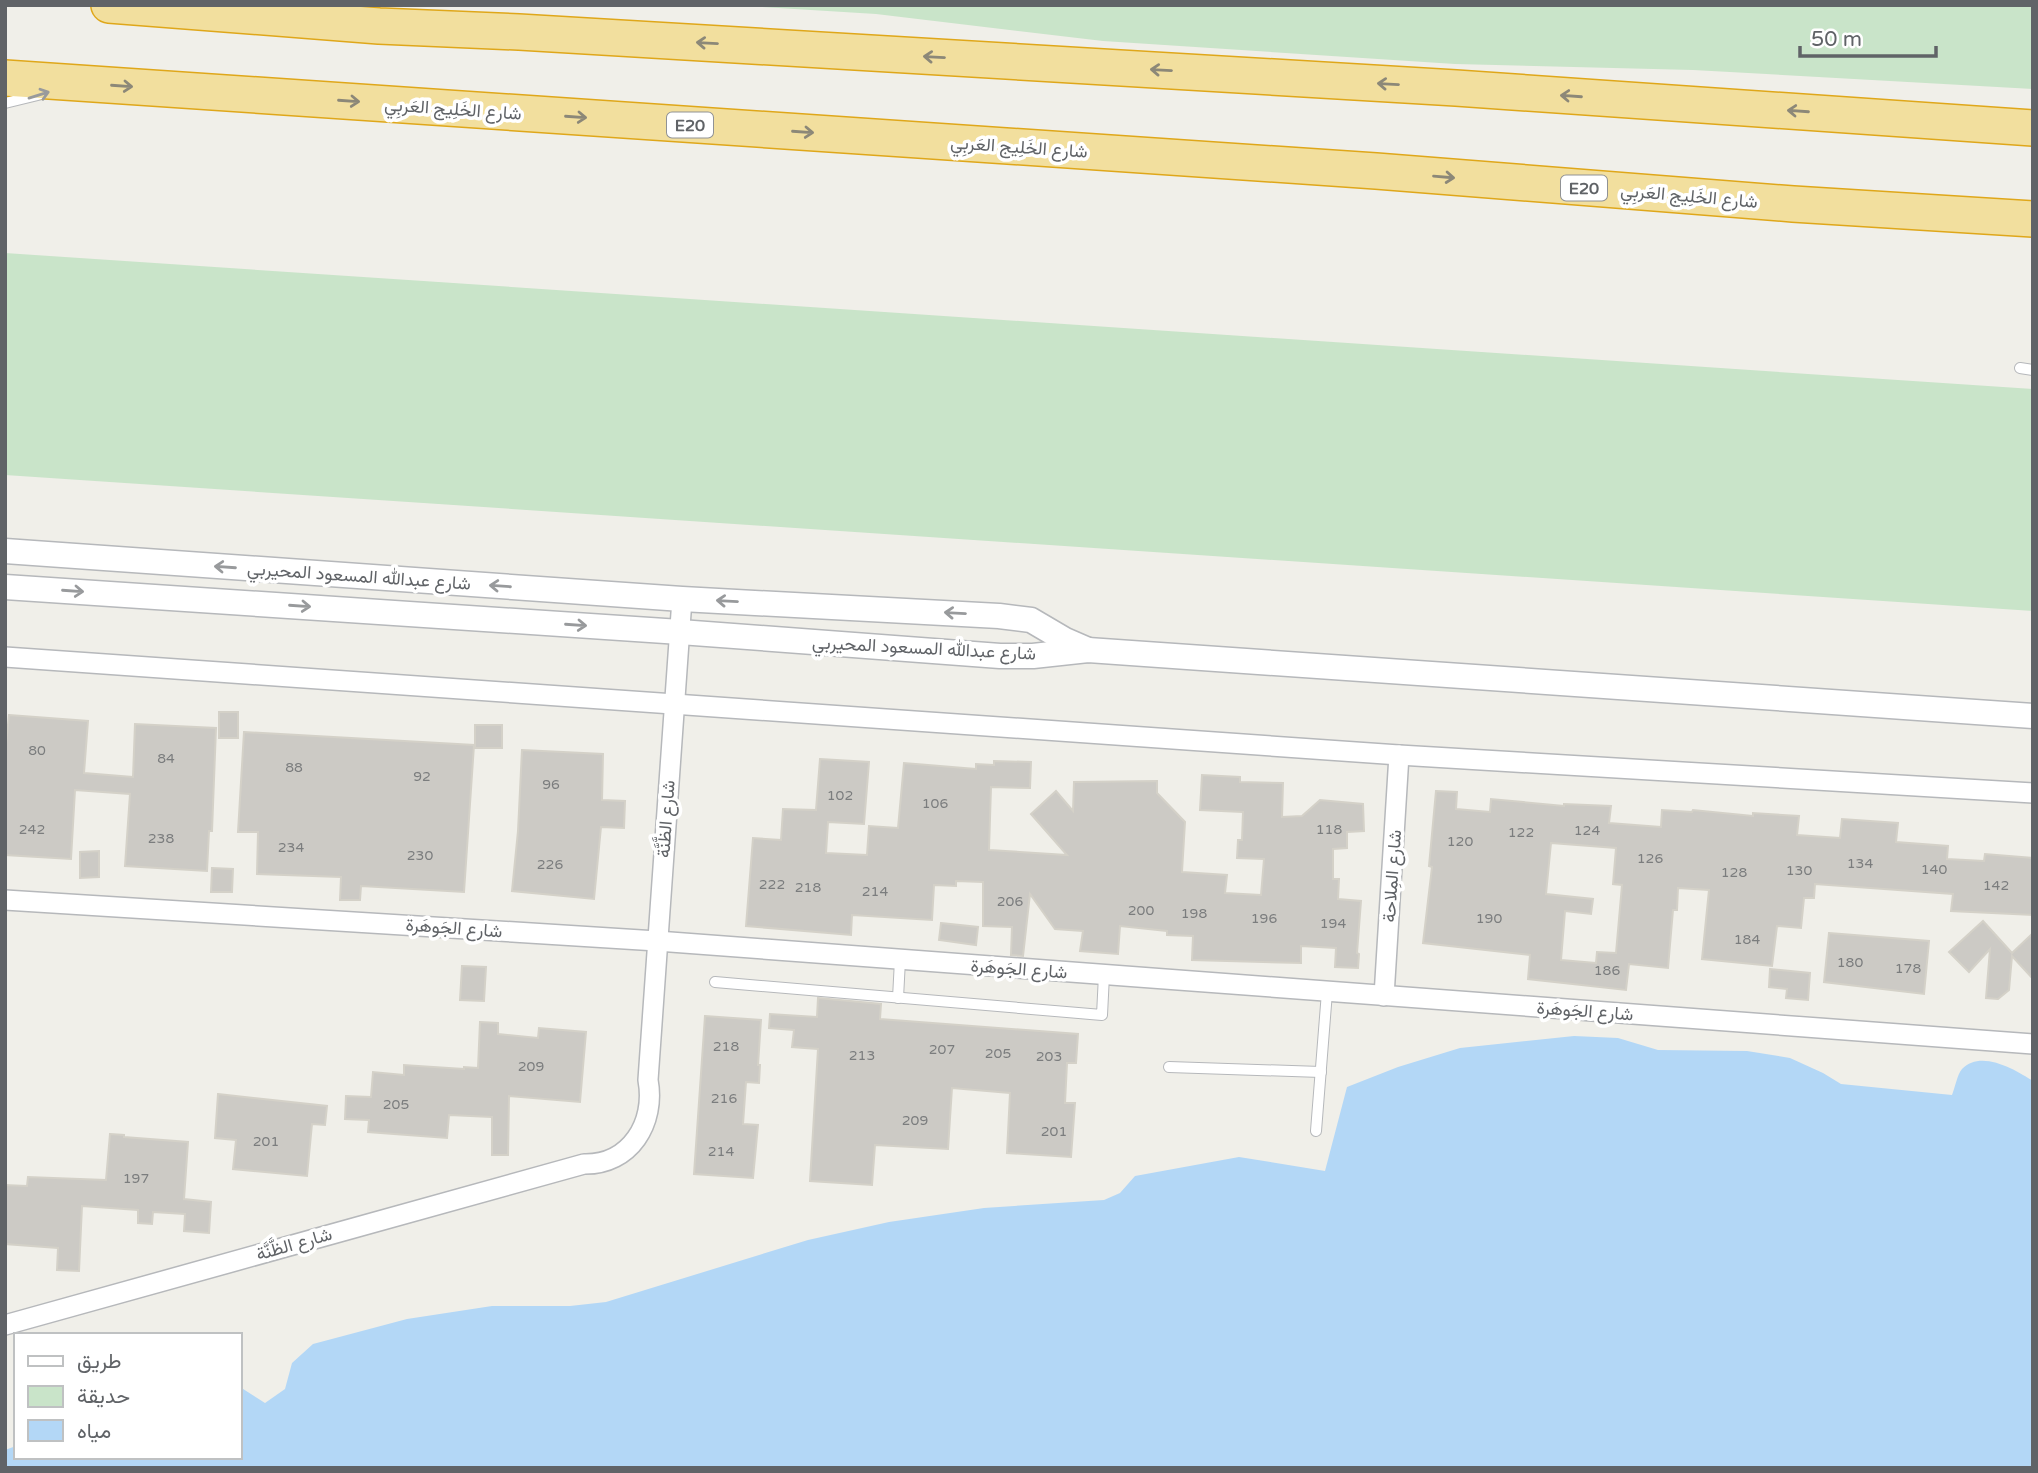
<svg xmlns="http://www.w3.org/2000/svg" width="2038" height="1473" viewBox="0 0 2038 1473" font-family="'Varela Round',Vazirmatn,sans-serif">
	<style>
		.green { fill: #c9e4c9 }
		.water { fill: #b3d7f6 }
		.building { fill: #cccac5; stroke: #d4d1c8; stroke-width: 2; fill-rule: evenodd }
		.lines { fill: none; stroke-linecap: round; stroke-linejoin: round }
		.service-casing { stroke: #b6b8bb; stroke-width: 12 }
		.minor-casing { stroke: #b6b8bb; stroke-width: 22 }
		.tertiary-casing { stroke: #b6b8bb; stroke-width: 27 }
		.motorway-casing { stroke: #dfa71a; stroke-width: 38 }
		.service { stroke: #fff; stroke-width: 10 }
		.minor { stroke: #fff; stroke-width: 19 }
		.tertiary { stroke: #fff; stroke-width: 24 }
		.motorway { stroke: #f2df9e; stroke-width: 35 }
		.oneway { stroke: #8c8878 }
		.oneway2 { stroke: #989a9c }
		.labels { text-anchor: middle; stroke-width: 7; stroke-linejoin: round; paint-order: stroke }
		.number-label { font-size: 14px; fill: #7b7d7e }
		.shield { fill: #fff; stroke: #909295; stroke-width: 2 }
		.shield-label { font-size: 16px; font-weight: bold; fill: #606367 }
		.street-label { font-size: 18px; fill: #606367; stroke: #fff }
	</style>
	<rect width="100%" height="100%" fill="#f0efe9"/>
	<g class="green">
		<path d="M732,5H2033V89L1693,70L1455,64L1103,41L876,14Z"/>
		<path d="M5,253L2033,389V611L5,475Z"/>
	</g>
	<path class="water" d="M1574,1036L1618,1038L1658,1050L1747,1051L1790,1058L1823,1073L1841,1084L1952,1095C1955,1088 1957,1075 1962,1069C1981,1049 2016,1070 2033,1081V1468H5V1450L16,1446V1457H240V1387L265,1403L285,1389L292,1363L313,1344L407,1319L492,1306H570L606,1302L808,1240L889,1222L984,1208L1104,1200L1120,1193L1135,1176L1239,1157L1325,1171L1347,1087L1398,1067L1460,1048Z"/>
	<g class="building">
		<rect x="219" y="712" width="19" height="26"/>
		<path d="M9,715L88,721L84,773L133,777L135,724L216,728L212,831H209L207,871L125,866L130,794L75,790L71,859L5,855V754Z"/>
		<rect x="475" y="725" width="27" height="23"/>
		<path d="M244,732L474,745L464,892L361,886L360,900H340L341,877L257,874L258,832H238Z"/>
		<path d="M522,750L603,754L602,800L625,801L624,828L601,827L594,899L512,891L518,831Z"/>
		<path d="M820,759L869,762L864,824L828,822L826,853L867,855L869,826L898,828L904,763L976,769V764L994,765V761L1031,762L1030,788L991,787L989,850L1067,855L1031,814L1056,791L1073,811L1074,782L1157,781V793L1185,822L1182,872L1227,875L1225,893L1261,895L1264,859L1237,858L1238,840H1242L1243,812L1200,810L1202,775L1240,777V782L1283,783L1282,817L1302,816L1320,800L1363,804L1364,831L1347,832V848L1333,849V879H1339L1338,899L1361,901L1357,953L1359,954L1358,968L1335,967L1336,948L1301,946V963L1192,960L1193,936L1167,935V931L1120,926L1118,954L1080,951L1083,931L1055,929L1030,894L1023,956L1011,955L1012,927L983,926V882L956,881V886L934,885L932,920L852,915L851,935L746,926L753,838L781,840L783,809L816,810Z"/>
		<path d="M1436,791L1457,792L1456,809L1490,812L1491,799L1564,806V804L1611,806L1609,823L1661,827L1662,810L1692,812L1693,810L1753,816V813L1799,816L1797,835L1840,838L1842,819L1898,823L1896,842L1948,846L1947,859L1984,861L1985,854L2033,858V915L1951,911L1953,894L1815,884L1814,898H1804L1801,928L1777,926L1772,966L1702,959L1709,890L1678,888L1677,910H1673L1668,968L1629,964L1626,990L1528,979L1530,955L1423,943L1432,867L1429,866ZM1551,843L1616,848L1613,884L1622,885L1616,953L1597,952L1596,963L1561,960L1565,911L1591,914L1593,899L1546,894Z"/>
		<path d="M99,851V877L80,878V852Z"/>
		<path d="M212,868L233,869L232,892H211Z"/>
		<path d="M1983,921L2012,953L2033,933V979L2012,956L2009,990L1998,999L1986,998L1990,949L1969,972L1949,952Z"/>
		<path d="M941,923L978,927L976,945L939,940Z"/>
		<path d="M1829,933L1929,941L1924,994L1824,982Z"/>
		<path d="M462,966L486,967L484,1001L460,1000Z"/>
		<path d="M1770,969L1810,973L1808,1000L1786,998L1787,989L1769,987Z"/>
		<path d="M818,998L881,1004L880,1019L1078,1034L1076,1063H1067L1065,1103H1075L1071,1157L1007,1153L1010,1093L952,1088L948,1149L875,1145L872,1185L810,1181L818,1049L792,1047L794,1030L769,1028L770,1014L817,1017Z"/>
		<path d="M705,1016L761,1020L758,1065H760L759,1083L746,1082L743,1124L758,1125L753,1178L694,1174Z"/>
		<path d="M480,1022L498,1023V1034L538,1038L539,1028L586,1032L580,1102L509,1096L508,1155H492V1117L449,1115L447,1138L368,1132L369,1120L345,1119L346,1096L371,1097L373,1072L404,1075V1065L464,1069V1067L478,1068Z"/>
		<path d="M218,1094L327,1106L325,1125L312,1124L307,1176L233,1169L236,1140L215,1138Z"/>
		<path d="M110,1134L124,1135V1137L188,1142L184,1199L211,1202L209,1233L184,1231L185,1214L153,1212L152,1224L138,1223V1210L82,1206L79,1271L57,1270L58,1248L5,1244V1185L27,1186L28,1177L106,1180Z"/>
	</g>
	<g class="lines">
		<defs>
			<g id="service">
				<path d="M5,103L42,94"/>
				<path d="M2020,368L2033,370"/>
				<path d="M715,982L1102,1015L1104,975"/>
				<path d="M898,998L900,960"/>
				<path d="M1169,1067L1321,1072"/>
				<path d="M1316,1131L1327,992"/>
			</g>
			<g id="minor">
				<path d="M5,657L1399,755L2033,793"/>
				<path d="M5,900L657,941L2033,1044"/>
				<path d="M1384,996L1399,755"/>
				<path d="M5,1325L584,1164C630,1165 656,1123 648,1080L682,599"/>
			</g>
			<g id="tertiary">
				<path d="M5,551L682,599L999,616L1031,620L1065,640L1088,650"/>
				<path d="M5,587L680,632L1000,656H1033L1088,650L2033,716"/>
			</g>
			<g id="motorway">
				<path d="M109,5L379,26L519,32L1456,88L2033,128"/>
				<path d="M5,78L1376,171L1793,204L2033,219"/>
			</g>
		</defs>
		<use href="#service" class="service-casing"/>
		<use href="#minor" class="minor-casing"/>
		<use href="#tertiary" class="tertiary-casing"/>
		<use href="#motorway" class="motorway-casing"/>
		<use href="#service" class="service"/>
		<use href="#minor" class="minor"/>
		<use href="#tertiary" class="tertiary"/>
		<use href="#motorway" class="motorway"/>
	</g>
	<defs><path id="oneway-shaft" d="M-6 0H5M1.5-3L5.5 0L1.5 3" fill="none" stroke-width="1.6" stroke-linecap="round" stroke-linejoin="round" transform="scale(1.75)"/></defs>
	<g class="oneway">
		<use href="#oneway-shaft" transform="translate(707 43) rotate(-177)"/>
		<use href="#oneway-shaft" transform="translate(934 57) rotate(-177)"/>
		<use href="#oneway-shaft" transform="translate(1161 70) rotate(-177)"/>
		<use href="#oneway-shaft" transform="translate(1388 84) rotate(-177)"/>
		<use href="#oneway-shaft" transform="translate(122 86) rotate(4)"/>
		<use href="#oneway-shaft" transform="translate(1571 96) rotate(-176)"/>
		<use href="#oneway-shaft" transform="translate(349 101) rotate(4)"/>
		<use href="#oneway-shaft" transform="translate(1798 111) rotate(-176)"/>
		<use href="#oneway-shaft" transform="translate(576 117) rotate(4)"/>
		<use href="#oneway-shaft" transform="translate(803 132) rotate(4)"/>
		<use href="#oneway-shaft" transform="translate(1444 177) rotate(5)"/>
	</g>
	<g class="oneway2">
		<use href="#oneway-shaft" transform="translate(39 95) rotate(-17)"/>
		<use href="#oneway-shaft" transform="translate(225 567) rotate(-176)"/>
		<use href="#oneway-shaft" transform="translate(500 586) rotate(-176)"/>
		<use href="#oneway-shaft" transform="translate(73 591) rotate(4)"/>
		<use href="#oneway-shaft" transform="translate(727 601) rotate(-177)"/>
		<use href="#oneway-shaft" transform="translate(300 606) rotate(4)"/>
		<use href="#oneway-shaft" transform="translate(955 613) rotate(-177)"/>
		<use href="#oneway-shaft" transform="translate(576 625) rotate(4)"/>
	</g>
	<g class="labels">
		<g class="number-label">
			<text x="37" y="755">80</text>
			<text x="166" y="763">84</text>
			<text x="294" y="772">88</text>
			<text x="422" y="781">92</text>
			<text x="551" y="789">96</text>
			<text x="840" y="800">102</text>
			<text x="935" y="808">106</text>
			<text x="32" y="834">242</text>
			<text x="1329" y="834">118</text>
			<text x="1587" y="835">124</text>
			<text x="1521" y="837">122</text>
			<text x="161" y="843">238</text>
			<text x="1460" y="846">120</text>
			<text x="291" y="852">234</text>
			<text x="420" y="860">230</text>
			<text x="1650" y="863">126</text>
			<text x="1860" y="868">134</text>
			<text x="550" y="869">226</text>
			<text x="1934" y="874">140</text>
			<text x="1799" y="875">130</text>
			<text x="1734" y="877">128</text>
			<text x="772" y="889">222</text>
			<text x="1996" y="890">142</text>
			<text x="808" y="892">218</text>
			<text x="875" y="896">214</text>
			<text x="1010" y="906">206</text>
			<text x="1141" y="915">200</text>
			<text x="1194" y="918">198</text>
			<text x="1264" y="923">196</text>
			<text x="1489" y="923">190</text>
			<text x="1333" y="928">194</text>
			<text x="1747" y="944">184</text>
			<text x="1850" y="967">180</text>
			<text x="1908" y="973">178</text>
			<text x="1607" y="975">186</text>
			<text x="726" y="1051">218</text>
			<text x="942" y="1054">207</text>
			<text x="998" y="1058">205</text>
			<text x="862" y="1060">213</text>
			<text x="1049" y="1061">203</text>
			<text x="531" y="1071">209</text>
			<text x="724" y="1103">216</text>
			<text x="396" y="1109">205</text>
			<text x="915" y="1125">209</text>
			<text x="1054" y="1136">201</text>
			<text x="266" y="1146">201</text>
			<text x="721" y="1156">214</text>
			<text x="136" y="1183">197</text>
		</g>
		<g class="shield">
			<rect x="667" y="112.5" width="46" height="25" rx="5"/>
			<rect x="1561" y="175.5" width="46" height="25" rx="5"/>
		</g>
		<g class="shield-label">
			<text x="690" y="131">E20</text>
			<text x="1584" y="194">E20</text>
		</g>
		<g class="street-label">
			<text transform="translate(453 109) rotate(4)" y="6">شارع الخَلِيج العَربِي</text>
			<text transform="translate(1019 147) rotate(4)" y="6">شارع الخَلِيج العَربِي</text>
			<text transform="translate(1689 196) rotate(5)" y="6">شارع الخَلِيج العَربِي</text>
			<text transform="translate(359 576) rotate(4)" y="6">شارع عبدالله المسعود المحيربي</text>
			<text transform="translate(924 648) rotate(3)" y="6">شارع عبدالله المسعود المحيربي</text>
			<text transform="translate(666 819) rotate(-86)" y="6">شارع الظَّنَّة</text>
			<text transform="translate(1392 876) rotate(-86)" y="6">شارع المِلاحة</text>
			<text transform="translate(454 928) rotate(4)" y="6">شارع الجَوهَرة</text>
			<text transform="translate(1019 969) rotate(4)" y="6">شارع الجَوهَرة</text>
			<text transform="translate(1585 1011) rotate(4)" y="6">شارع الجَوهَرة</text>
			<text transform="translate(294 1244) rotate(-16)" y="6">شارع الظَّنَّة</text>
		</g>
	</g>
	<rect width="2038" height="1473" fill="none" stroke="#606367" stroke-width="14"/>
	<rect x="14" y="1333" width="228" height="126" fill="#ffffff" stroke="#bfc1c2" stroke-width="2"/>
	<rect x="28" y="1356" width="35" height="10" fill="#ffffff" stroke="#bfc1c2" stroke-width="2"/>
	<text x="77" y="1368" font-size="21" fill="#606367">طريق</text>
	<rect x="28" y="1386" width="35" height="21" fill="#c9e4c9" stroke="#bfc1c2" stroke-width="2"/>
	<text x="77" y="1403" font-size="21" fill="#606367">حديقة</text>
	<rect x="28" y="1420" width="35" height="21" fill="#b3d7f6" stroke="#bfc1c2" stroke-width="2"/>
	<text x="77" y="1438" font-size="21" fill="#606367">مياه</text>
	<path d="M1800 46v10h136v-10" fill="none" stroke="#606367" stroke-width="3.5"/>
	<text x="1811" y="46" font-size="21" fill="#606367" stroke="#ffffff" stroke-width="5" paint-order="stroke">50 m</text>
</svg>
